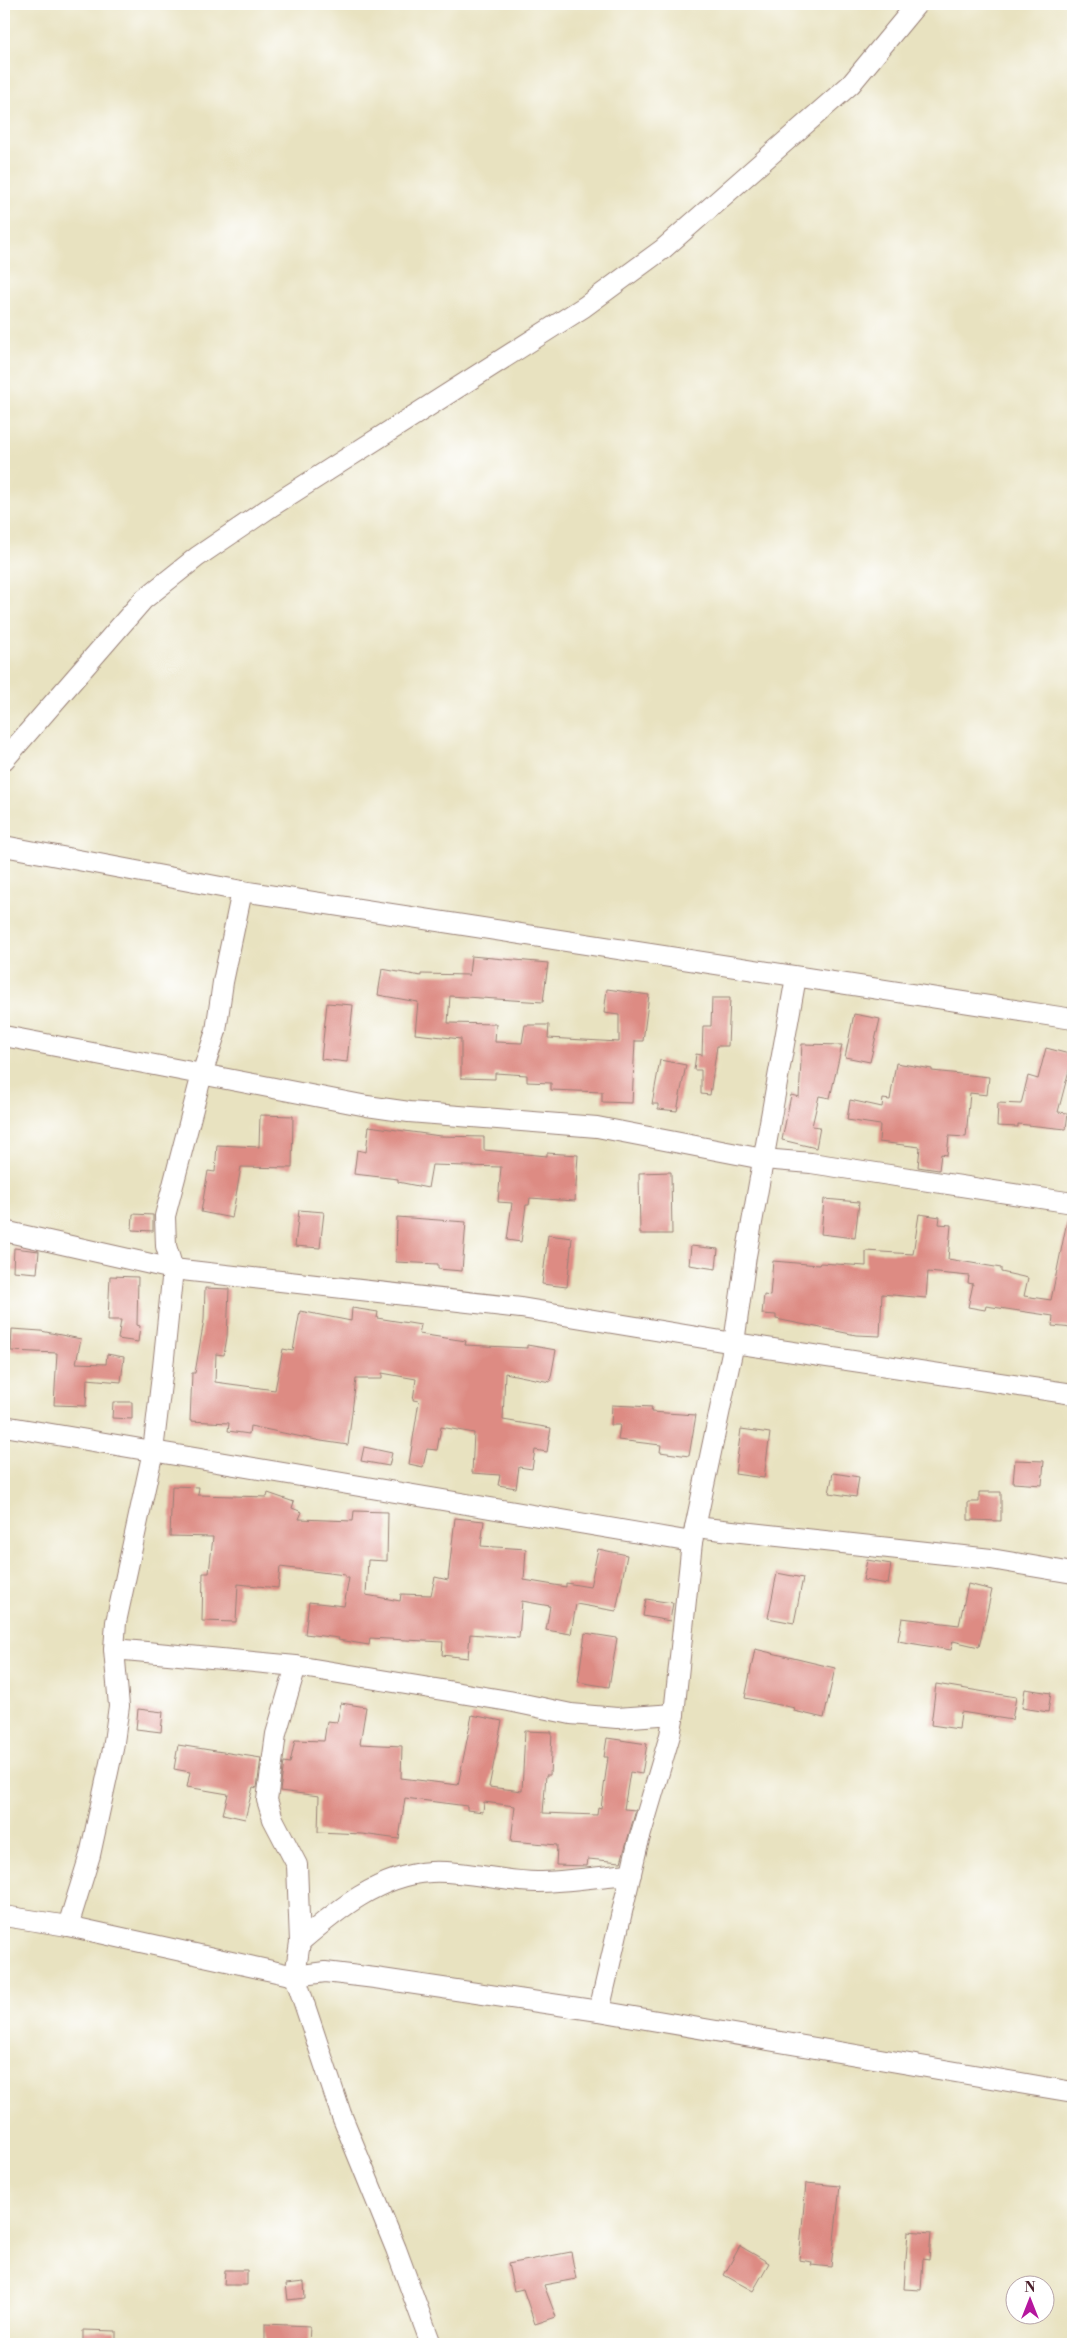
<svg xmlns="http://www.w3.org/2000/svg" width="1077" height="2348" viewBox="0 0 1077 2348" font-family="'Libre Bodoni',serif">
	<style>
		.building { fill: #dd8b83 }
		.lines { fill: none; stroke-linecap: round; stroke-linejoin: round }
		.minor-casing { stroke: #998076; stroke-width: 22 }
		.minor { stroke: #fff; stroke-width: 20 }
	</style>
	<rect width="100%" height="100%" fill="#fff"/>
	<filter id="ink" filterUnits="userSpaceOnUse"><feTurbulence type="fractalNoise" baseFrequency=".02" numOctaves="2"/><feDisplacementMap in="SourceGraphic" scale="10" xChannelSelector="R" yChannelSelector="G"/><feConvolveMatrix kernelMatrix="1 2 1 2 8 2 1 2 1" color-interpolation-filters="sRGB"/></filter>
	<filter id="wash" filterUnits="userSpaceOnUse"><feTurbulence type="fractalNoise" baseFrequency=".0096" numOctaves="4" result="noise"/><feDisplacementMap in="SourceGraphic" scale="20" xChannelSelector="R" yChannelSelector="G"/><feGaussianBlur stdDeviation="1.12" result="paint"/><feColorMatrix in="noise" values="0 0 0 0 0 0 0 0 0 0 0 0 0 0 0 0 0 1.4 0 .05"/><feComposite in="paint" operator="in"/></filter>
	<g filter="url(#wash)">
		<rect width="100%" height="100%" fill="#e8e2c0"/>
		<g id="blocks">
			<g class="building">
				<path d="M471,956L548,963L543,1002L450,996L448,1023L496,1024L495,1042L522,1043L525,1025H549L548,1038L619,1042V1015L604,1013L607,989L649,995L643,1041H635L632,1103L602,1102V1092L551,1090V1083L527,1082V1075L495,1073V1079L461,1078V1039L415,1034L418,1002L378,995L382,969L421,976V974L469,975Z"/>
				<path d="M712,998H730L728,1046H717L710,1095L701,1094V1070H694L696,1054L702,1055L703,1026H711Z"/>
				<path d="M327,1003L353,1005L347,1062L321,1059Z"/>
				<path d="M854,1014L880,1019L870,1062L845,1057Z"/>
				<path d="M802,1044L842,1045L830,1098L819,1096L812,1126L820,1127L816,1148L782,1140L791,1095L799,1097Z"/>
				<path d="M1046,1048L1073,1055L1058,1112L1068,1113L1066,1129L1018,1124V1127L997,1126L998,1103L1021,1104L1028,1076L1038,1079Z"/>
				<path d="M660,1060L686,1065L677,1111L658,1109V1104H652Z"/>
				<path d="M896,1063L932,1069V1071L989,1077L987,1095L970,1093L966,1137L949,1136L947,1155L941,1154L939,1170L918,1167L920,1147L879,1142L880,1125L847,1120L850,1100L882,1107L883,1099L890,1100Z"/>
				<path d="M260,1115L293,1116L292,1168L241,1167L232,1218L201,1212L208,1171L215,1172L217,1145L259,1147Z"/>
				<path d="M369,1126L440,1136L484,1137V1150L547,1156V1153L578,1155L575,1201L530,1198L529,1205H526L521,1242L507,1240L512,1203L498,1202L501,1167L432,1165L428,1188L398,1182V1179L354,1174L357,1150L366,1152Z"/>
				<path d="M671,1172L672,1234H640L639,1173Z"/>
				<path d="M824,1199L859,1202L855,1238L821,1234Z"/>
				<path d="M299,1210L324,1212L320,1248L295,1246Z"/>
				<path d="M133,1214L153,1215V1231L132,1230Z"/>
				<path d="M919,1214L940,1217L939,1224L951,1225L948,1259L1001,1268V1272L1028,1278L1024,1296L1051,1300L1067,1221L1073,1222V1328L1052,1326L1053,1316L986,1306L985,1310L968,1307L973,1284L968,1283L969,1276L928,1272L926,1298L882,1294L880,1336L856,1335L776,1319V1315L762,1314L764,1295L770,1296L773,1261L819,1265L820,1263L866,1266V1251L913,1254Z"/>
				<path d="M397,1217L466,1222L462,1271L438,1269V1264L396,1262Z"/>
				<path d="M548,1235L572,1238L567,1287L542,1284Z"/>
				<path d="M691,1246L718,1249L716,1269L689,1265Z"/>
				<path d="M14,1248L39,1251L37,1273L13,1271Z"/>
				<path d="M110,1276L138,1277L137,1325L140,1326L138,1342L118,1339L121,1320H108Z"/>
				<path d="M205,1288L229,1289L227,1337L224,1355L216,1354L215,1382L275,1390L283,1349L293,1351L300,1311L351,1321L352,1308L378,1312L377,1318L421,1325L419,1334L466,1341L465,1345L527,1348V1345L556,1350L550,1382L505,1373L503,1420L551,1428L547,1452L535,1450L532,1469L519,1467L516,1488L498,1485L500,1475L472,1473L474,1433L441,1427L437,1450L427,1449L423,1467L409,1464L419,1401L413,1400L416,1379L382,1373V1379H356L348,1445L321,1441L250,1426L249,1434L228,1431L229,1423L190,1421L192,1373H195L204,1320Z"/>
				<path d="M12,1329L41,1331L81,1339L76,1363L106,1364L107,1354L124,1357L121,1382L87,1379L86,1406L54,1405L57,1353L11,1351Z"/>
				<path d="M113,1402H132V1419L112,1418Z"/>
				<path d="M612,1405L652,1407L651,1412L696,1415L689,1456L660,1452L661,1445L618,1440L620,1425H611Z"/>
				<path d="M741,1429L770,1433L764,1478L735,1474Z"/>
				<path d="M364,1447L392,1453L389,1466L361,1461Z"/>
				<path d="M1015,1460L1044,1461L1042,1485L1013,1483Z"/>
				<path d="M833,1473L859,1477L856,1497L829,1493Z"/>
				<path d="M172,1486L199,1487L198,1495L267,1497L268,1493L294,1502L292,1508L302,1512L299,1519L353,1521L354,1511L388,1512L387,1561L368,1560L366,1595L400,1601L401,1594L431,1595L435,1577L448,1580L455,1518L484,1521L481,1546L526,1549L524,1580L566,1587V1583L590,1587L598,1549L627,1555L616,1611L576,1604L571,1634L546,1630L550,1606L522,1601L519,1638L470,1634L468,1658L442,1655L443,1642L370,1638L369,1645L338,1640L339,1638L305,1634L309,1602L344,1606L349,1578H345V1575L280,1567L278,1588L238,1584L236,1622L202,1621L203,1573H209L213,1537L170,1536Z"/>
				<path d="M979,1492H1001V1521L968,1520V1502H979Z"/>
				<path d="M867,1560L891,1564L888,1584L863,1580Z"/>
				<path d="M777,1573L803,1578L794,1623L768,1618Z"/>
				<path d="M968,1584L992,1590L979,1647L953,1641L951,1650L898,1641L902,1618L959,1625Z"/>
				<path d="M646,1599L673,1603L670,1621L643,1616Z"/>
				<path d="M585,1633L617,1638L609,1687L578,1682Z"/>
				<path d="M755,1649L835,1668L824,1718L794,1711L795,1708L745,1698Z"/>
				<path d="M936,1684L1016,1697L1012,1720L961,1712L959,1729L931,1725Z"/>
				<path d="M1025,1689L1051,1693L1048,1712L1022,1708Z"/>
				<path d="M341,1703L366,1707L360,1744L402,1746L401,1778L458,1785L472,1715L502,1721L489,1787L522,1791L525,1731L552,1732L550,1775H546L543,1813L597,1815L598,1807L601,1808L608,1757H604L607,1738L647,1744L642,1774L630,1772L624,1809L636,1810L621,1862L588,1859L587,1866L556,1865L557,1845L511,1841L515,1806L484,1802L483,1812L467,1810V1806L405,1798L399,1839L362,1834L318,1832L319,1796L280,1791L284,1762L290,1763L295,1740L324,1741L327,1721L337,1722Z"/>
				<path d="M138,1709L163,1712L161,1732L136,1729Z"/>
				<path d="M178,1745L261,1758L257,1788L253,1787L245,1819L223,1814L228,1794L187,1787L190,1772L174,1769Z"/>
				<path d="M806,2183L840,2186L831,2267L811,2265L812,2262L799,2260Z"/>
				<path d="M908,2231L931,2233L929,2260L923,2259L921,2290L904,2289Z"/>
				<path d="M740,2246L769,2263L753,2291L724,2275Z"/>
				<path d="M571,2252L576,2279L544,2285L556,2317L535,2324L523,2289L514,2291L508,2264Z"/>
				<path d="M225,2270H247V2285H224Z"/>
				<path d="M304,2282L305,2298L288,2300L286,2284Z"/>
				<path d="M265,2324L310,2326L309,2344L265,2343Z"/>
				<path d="M83,2330L116,2331V2344H83Z"/>
			</g>
		</g>
	</g>
	<g filter="url(#ink)">
		<use href="#blocks" fill-opacity="0" stroke="#998076" stroke-width="1"/>
		<g class="lines">
			<defs>
				<g id="minor">
					<path d="M4,760L143,600L197,557L272,506L584,307L663,249L851,84L917,4"/>
					<path d="M4,846L242,891L223,982L216,1031L202,1074L165,1216L166,1246L173,1269L163,1367L153,1451L116,1622L114,1649L119,1706L113,1749L90,1855L68,1926"/>
					<path d="M242,891L1073,1019"/>
					<path d="M4,1036L367,1106L409,1112L597,1127L763,1159L811,1163L1073,1203"/>
					<path d="M4,1231L173,1269L521,1308L734,1343L746,1256L796,977"/>
					<path d="M4,1426L692,1542"/>
					<path d="M695,1527L991,1559L1073,1573"/>
					<path d="M114,1649L296,1666L509,1701L571,1714L617,1718L674,1714L670,1735L637,1847L599,2011"/>
					<path d="M296,1666L276,1734L267,1800L273,1819L297,1865L300,1942L295,1976L341,2114L396,2249L431,2344"/>
					<path d="M674,1714L692,1542L734,1343L1073,1394"/>
					<path d="M4,1916L68,1926L295,1976L325,1972L375,1978L599,2011L1073,2092"/>
					<path d="M300,1942C337,1910 379,1875 431,1872C464,1870 503,1882 537,1882C568,1882 600,1876 631,1874"/>
				</g>
			</defs>
			<use href="#minor" class="minor-casing"/>
			<use href="#minor" class="minor"/>
		</g>
	</g>
	<rect width="1077" height="2348" fill="none" stroke="#fff" stroke-width="20"/>
	<g transform="translate(1030 2300)"><circle r="24" fill="#ffffff" stroke="#b7a5aa"/>
	<path d="M0-4L9 19L0 12L-9 19Z" fill="#b5179e"/>
	<text y="-8" font-size="14" font-weight="bold" text-anchor="middle" fill="#4a1f2b">N</text>
	</g>
</svg>
